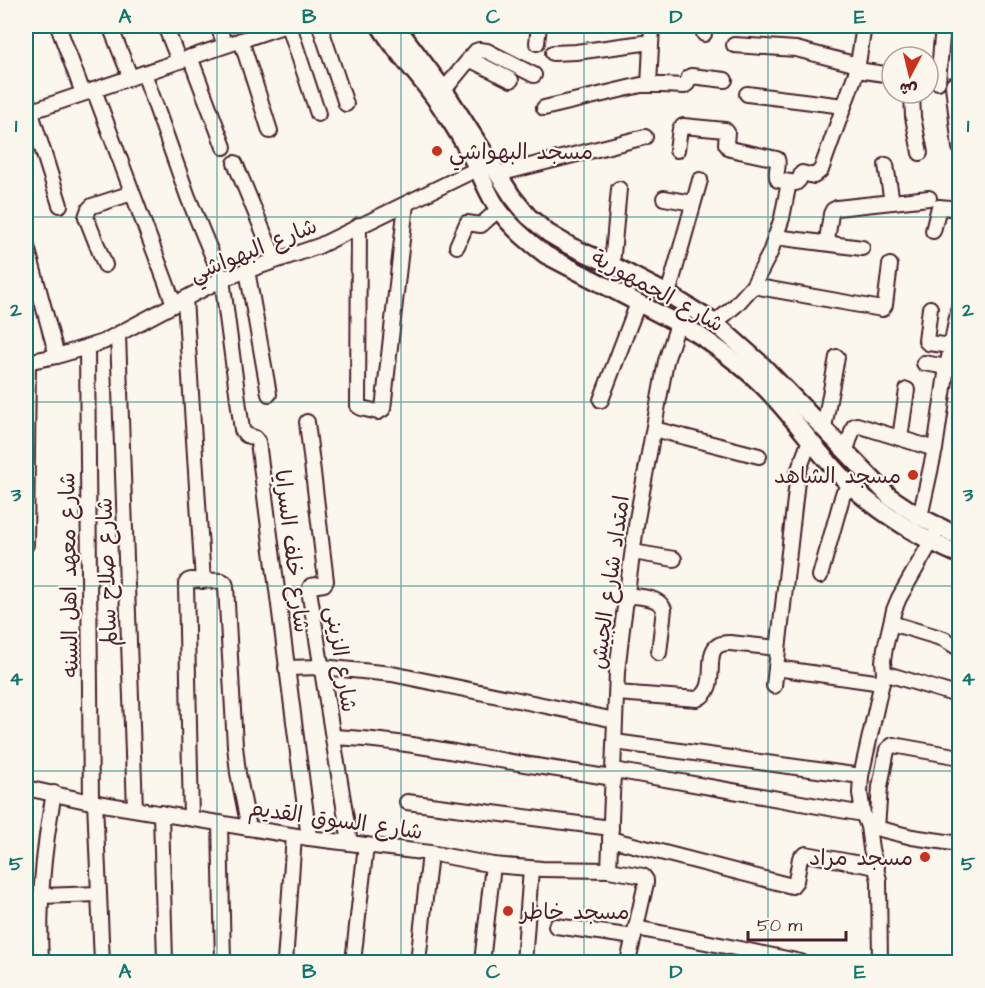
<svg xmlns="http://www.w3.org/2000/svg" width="985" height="988" viewBox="0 0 985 988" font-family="'Architects Daughter','Playpen Sans Arabic',sans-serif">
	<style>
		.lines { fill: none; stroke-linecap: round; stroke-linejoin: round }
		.minor-casing { stroke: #4a1f2b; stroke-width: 18 }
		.tertiary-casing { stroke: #4a1f2b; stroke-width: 21 }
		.minor { stroke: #fbf7ec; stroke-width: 14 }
		.tertiary { stroke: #fbf7ec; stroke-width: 16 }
		.grid { fill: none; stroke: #0f766e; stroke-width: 1.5; stroke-opacity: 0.55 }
		.poi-dot { fill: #c8321e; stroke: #fbf7ec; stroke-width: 2 }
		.labels { text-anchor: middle; stroke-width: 4.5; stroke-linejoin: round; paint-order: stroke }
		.poi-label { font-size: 22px; fill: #4a1f2b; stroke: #fbf7ec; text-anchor: start }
		.street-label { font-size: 22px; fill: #4a1f2b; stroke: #fbf7ec }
		.neatline { fill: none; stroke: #0f766e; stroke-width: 2 }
		.grid-label { font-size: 20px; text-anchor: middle; font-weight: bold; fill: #0f766e }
	</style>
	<rect width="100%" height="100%" fill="#fbf7ec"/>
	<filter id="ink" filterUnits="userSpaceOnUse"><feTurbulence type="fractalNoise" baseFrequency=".0167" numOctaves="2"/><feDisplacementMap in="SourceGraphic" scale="12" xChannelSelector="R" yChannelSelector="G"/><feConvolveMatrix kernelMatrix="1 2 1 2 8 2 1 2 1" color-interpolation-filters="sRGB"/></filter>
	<g filter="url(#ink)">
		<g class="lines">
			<defs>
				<g id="minor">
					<path d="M58,26L83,93"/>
					<path d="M110,26L130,76"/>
					<path d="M165,26L179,61"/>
					<path d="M218,26L225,45"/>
					<path d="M289,26L318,114"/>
					<path d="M320,26L346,104"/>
					<path d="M703,26L704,34"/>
					<path d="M241,40L270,131"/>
					<path d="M537,43L539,26"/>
					<path d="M734,45L796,49L858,65"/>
					<path d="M553,53L576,52L651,42"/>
					<path d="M190,57L224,147"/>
					<path d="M469,59L511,80"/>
					<path d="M857,70L892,75"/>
					<path d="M144,73L188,197L222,279L242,430L246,435L255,438L258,442L309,838"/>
					<path d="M938,82L943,26"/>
					<path d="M649,85L652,26"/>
					<path d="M953,85L960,148"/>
					<path d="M94,90L174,304"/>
					<path d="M444,90L476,51L479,50L487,51L534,75"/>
					<path d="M912,93L913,117L920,153"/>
					<path d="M747,94L844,106"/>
					<path d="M26,97L60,205"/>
					<path d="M544,108L641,85H662L684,86L687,84L689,77L691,76L725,80"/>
					<path d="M26,113L283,26"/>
					<path d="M677,150L680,129L683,126L725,130L727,132L726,144L730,149L777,159C780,166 774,173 778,180L796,183L799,180L802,173L814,176L821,170L857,70L864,26"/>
					<path d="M235,163L275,260"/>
					<path d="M886,165L892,202"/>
					<path d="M498,174L645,137"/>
					<path d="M664,198L693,203"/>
					<path d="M359,225L358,406L361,408L378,412L383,409L406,204"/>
					<path d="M933,231L939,207L960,209"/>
					<path d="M775,237L823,243L827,240L831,214L833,210L837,208L929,198"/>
					<path d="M26,243L57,356"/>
					<path d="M823,243L862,248"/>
					<path d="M457,246L467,223L481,225L499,209"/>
					<path d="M105,265L86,217L89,209L92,206L132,193"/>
					<path d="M612,265L619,189"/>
					<path d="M247,270L269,394"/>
					<path d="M753,286L882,309L885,305L890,265"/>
					<path d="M668,294L700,180"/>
					<path d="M185,299L203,581"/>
					<path d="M930,308L926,341L928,343L951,346"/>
					<path d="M715,323L736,305L753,286L770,253L782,218L789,182"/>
					<path d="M118,335L135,809"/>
					<path d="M87,348L91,802"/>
					<path d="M26,362L57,356L103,342L222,279L319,246L485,165"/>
					<path d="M924,363L947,367"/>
					<path d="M601,400L638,303"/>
					<path d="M307,422L326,581L324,584L311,586L309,590L350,843"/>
					<path d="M824,428L837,357"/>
					<path d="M654,429L759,456"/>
					<path d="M900,438L907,390"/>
					<path d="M846,450L854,426L857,425L935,449"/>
					<path d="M920,517L935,449L947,367L960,302"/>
					<path d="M26,545L28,362"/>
					<path d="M633,552L674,559"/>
					<path d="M820,576L843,494L852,487"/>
					<path d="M626,595C639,597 658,596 664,609L659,653"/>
					<path d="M891,623L944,639L960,649"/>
					<path d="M286,668L322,667L392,674L615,720"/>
					<path d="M776,668L882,683"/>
					<path d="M884,673L960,696"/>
					<path d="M774,686L798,472L810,440"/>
					<path d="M617,693L697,699C725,687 695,642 730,643L778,648"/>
					<path d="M333,737C382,739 428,747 476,756C522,764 568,771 613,778"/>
					<path d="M615,742L861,776"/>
					<path d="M614,770L863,814"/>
					<path d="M26,788L91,802L309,838L430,853L493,865L542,869L609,870L643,876L646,880V883L628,962"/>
					<path d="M95,802L102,962"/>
					<path d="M407,802L611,828"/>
					<path d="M161,813L165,962"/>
					<path d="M191,818L186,584L188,581L191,580L222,581L225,583L226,586L235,746L238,773L249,828"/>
					<path d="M220,823L223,962"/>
					<path d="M868,826L912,837L960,844"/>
					<path d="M877,828L880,787L887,750L890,747L893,745L960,757"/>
					<path d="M610,839L792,886L796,881L800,858L806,854L877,867"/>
					<path d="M609,870L617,672L622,629L637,519L666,361L678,324L688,306"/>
					<path d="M40,896L99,894"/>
					<path d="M556,926L634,937"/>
					<path d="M636,928L740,949L801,962"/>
					<path d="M41,962C38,904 43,851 54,793"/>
					<path d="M285,962L294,836"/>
					<path d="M353,962L366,845"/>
					<path d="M418,962L430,853"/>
					<path d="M482,962L493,865"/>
					<path d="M524,962L531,869"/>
					<path d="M880,962L879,880L871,849L868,826L863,814L860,793L861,776L884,673L883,661L885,648L894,610L899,598L935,535"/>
				</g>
				<g id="tertiary">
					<path d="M380,26C398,56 424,80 443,110C456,129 468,149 478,170C485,184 490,198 499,210C512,228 528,241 546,255L696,333C721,350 746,368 767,390C797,421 820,457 852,487C882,514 922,539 960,555"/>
					<path d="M396,26L444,90L512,196L528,216L548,233L570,246L612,265L668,294L715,323L760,363L890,497L920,517L960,537"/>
				</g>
			</defs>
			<use href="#minor" class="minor-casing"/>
			<use href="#tertiary" class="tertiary-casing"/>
			<use href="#minor" class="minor"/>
			<use href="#tertiary" class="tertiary"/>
		</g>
	</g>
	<path class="grid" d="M217,26V962M401,26V962M584,26V962M768,26V962M26,217H960M26,402H960M26,586H960M26,771H960"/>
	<g class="poi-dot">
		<circle cx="437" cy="151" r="6"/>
		<circle cx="913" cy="475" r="6"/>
		<circle cx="925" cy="857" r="6"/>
		<circle cx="508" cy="911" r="6"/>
	</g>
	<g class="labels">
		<g class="poi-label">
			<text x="449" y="159">مسجد البهواشي</text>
			<text x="901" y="483" text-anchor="end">مسجد الشاهد</text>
			<text x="913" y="865" text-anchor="end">مسجد مراد</text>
			<text x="520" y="919">مسجد خاطر</text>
		</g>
		<g class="street-label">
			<text transform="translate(253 249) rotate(-22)" y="8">شارع البهواشي</text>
			<text transform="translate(658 290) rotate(29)" y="8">شارع الجمهورية</text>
			<text transform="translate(293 551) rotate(83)" y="8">شارع خلف السرايا</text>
			<text transform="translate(106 572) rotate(-92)" y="8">شارع صلاح سالم</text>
			<text transform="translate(68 575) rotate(-91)" y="8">شارع معهد اهل السنه</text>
			<text transform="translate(609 582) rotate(-82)" y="8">امتداد شارع الجيش</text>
			<text transform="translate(342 659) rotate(81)" y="8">شارع الزينى</text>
			<text transform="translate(336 819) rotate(8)" y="8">شارع السوق القديم</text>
		</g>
	</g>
	<rect width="985" height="988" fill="none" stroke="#fbf7ec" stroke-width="66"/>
	<g transform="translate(910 75) rotate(187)"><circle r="28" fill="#fbf7ec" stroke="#b4a19f" stroke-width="1.5"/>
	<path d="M0-4.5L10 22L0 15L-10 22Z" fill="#c8321e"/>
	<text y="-9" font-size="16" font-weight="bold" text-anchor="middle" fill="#4a1f2b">ش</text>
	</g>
	<path d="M748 931v9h98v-9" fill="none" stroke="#4a1f2b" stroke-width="3"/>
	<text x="757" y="931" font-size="18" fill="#4a1f2b" stroke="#fbf7ec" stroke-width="4.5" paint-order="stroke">50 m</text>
	<rect x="33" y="33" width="919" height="922" class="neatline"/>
	<g class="grid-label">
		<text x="125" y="23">A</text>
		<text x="309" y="23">B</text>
		<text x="493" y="23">C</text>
		<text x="676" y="23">D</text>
		<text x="860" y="23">E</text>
		<text x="16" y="132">1</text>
		<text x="968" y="132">1</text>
		<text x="16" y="316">2</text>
		<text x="968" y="316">2</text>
		<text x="16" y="501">3</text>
		<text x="968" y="501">3</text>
		<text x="16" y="685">4</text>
		<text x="968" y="685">4</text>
		<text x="16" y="870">5</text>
		<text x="968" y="870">5</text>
		<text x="125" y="978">A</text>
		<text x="309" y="978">B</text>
		<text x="493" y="978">C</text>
		<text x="676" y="978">D</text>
		<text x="860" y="978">E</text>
	</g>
</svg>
